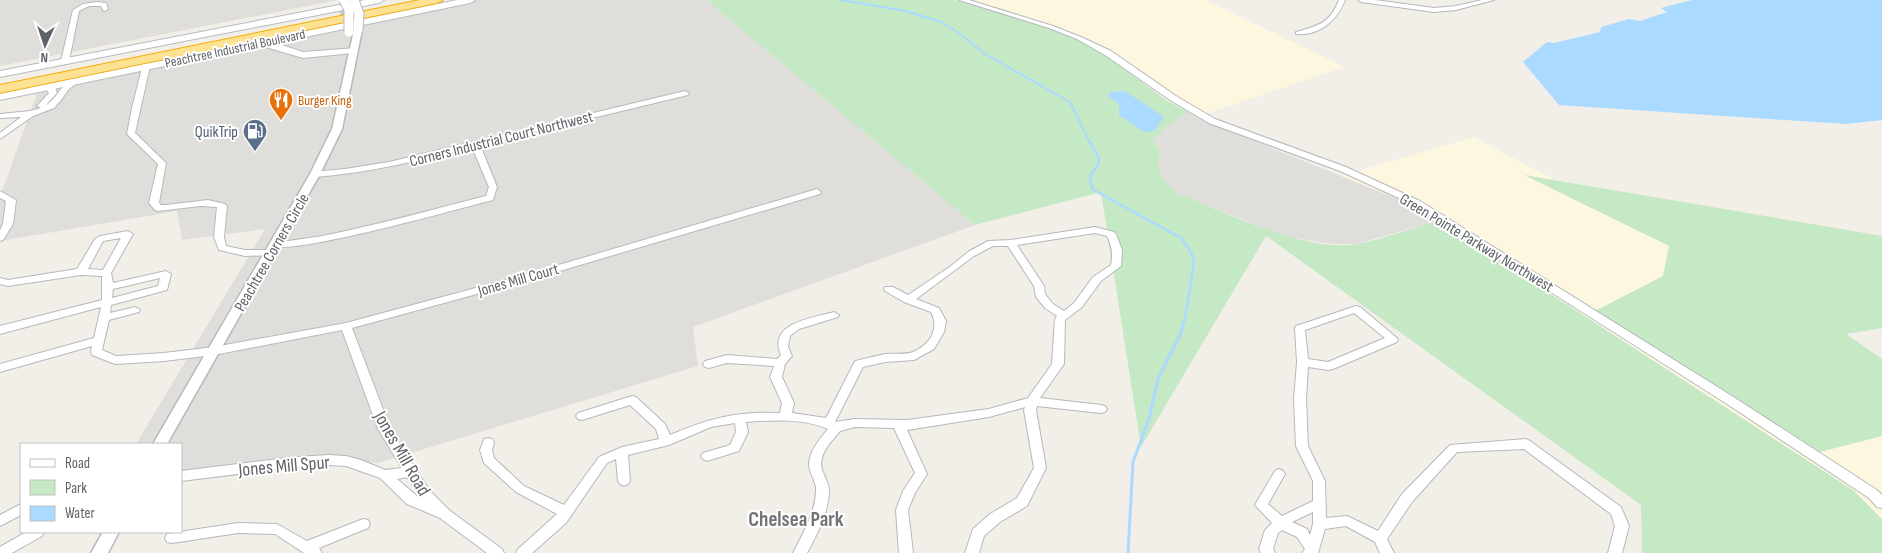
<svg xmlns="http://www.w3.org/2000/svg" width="1882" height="553" viewBox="0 0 1882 553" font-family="'Sofia Sans Condensed',sans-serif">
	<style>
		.commercial { fill: #fef7e0 }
		.industrial { fill: #e0deda }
		.green { fill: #c5e8c5 }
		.water { fill: #aadaff }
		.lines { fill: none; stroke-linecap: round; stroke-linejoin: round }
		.stream-far2 { stroke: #aadaff; stroke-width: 2 }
		.stream-far1 { stroke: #aadaff; stroke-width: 2.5 }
		.stream { stroke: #aadaff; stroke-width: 3 }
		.motorway-tunnel { stroke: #ccccc8; stroke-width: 13; stroke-dasharray: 13 6; stroke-linecap: butt }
		.minor-casing { stroke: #b5b8bc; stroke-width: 2 }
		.tertiary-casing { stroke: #b5b8bc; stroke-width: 3 }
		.secondary-casing { stroke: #b6babf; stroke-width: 2 }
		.motorway-casing { stroke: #f9ab00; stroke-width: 2 }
		.minor { fill: #fff; fill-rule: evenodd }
		.tertiary { fill: #fff; fill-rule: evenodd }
		.secondary { fill: #fff; fill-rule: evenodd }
		.motorway { fill: #fde293; fill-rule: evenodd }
		.tertiary-bridge-casing { stroke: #b5b8bc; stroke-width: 11; stroke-linecap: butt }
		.tertiary-bridge { stroke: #fff; stroke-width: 9 }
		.labels { text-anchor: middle; stroke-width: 4; stroke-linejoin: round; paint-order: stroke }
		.far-street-label { font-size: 14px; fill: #5f6368; stroke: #fff }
		.far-food-label { font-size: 14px; fill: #c56008; stroke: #fff; text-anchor: start }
		.service-label { font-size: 16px; fill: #4e5e75; stroke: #fff; text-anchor: end }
		.street-label { font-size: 16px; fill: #5f6368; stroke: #fff }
		.near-street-label { font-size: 19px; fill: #5f6368; stroke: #fff }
		.near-neighbourhood-label { font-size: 21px; font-weight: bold; fill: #70757a; stroke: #fff }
	</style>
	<rect width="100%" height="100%" fill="#f1efe8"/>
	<g class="commercial">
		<path d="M977,0H1206L1344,67L1197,117L1166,100L1109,58L1070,34L973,5Z"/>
		<path d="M1474,137L1785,304L1882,396V519L1853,490L1418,207L1341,176Z"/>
	</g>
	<g class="industrial">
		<path d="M0,0H338L0,66Z"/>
		<path d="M476,0H706L975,225L693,327L698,366L378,463L294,460L181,475V444H136L265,229L182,240L177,211L0,241V197L37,93Z"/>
		<path d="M1188,112L1204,121L1418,207L1438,221L1356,244H1332L1283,236L1177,193L1164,183L1157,165L1160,149L1152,141L1169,125Z"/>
	</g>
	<g class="green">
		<path d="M706,0H955L1070,34L1109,58L1166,100L1188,112L1169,125L1152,141L1160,149C1156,172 1160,179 1177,193C1225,212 1306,253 1357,244C1384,239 1412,228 1438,221L1853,490L1882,519V553H1642L1641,505L1266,236L1141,447L1101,192L975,225Z"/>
		<path d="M1524,175L1882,236V328L1846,334L1882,359V436L1820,452L1595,311L1663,276L1669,246Z"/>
	</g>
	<g class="water">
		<path d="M1692,0H1882V120L1846,124L1559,105L1523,62L1547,42L1554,43L1600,32L1601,27L1629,19L1640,21L1667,12L1661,8Z"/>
		<path d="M1125,91L1164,117L1154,131L1144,132L1119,115V104L1108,96L1111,92Z"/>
	</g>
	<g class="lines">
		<path class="stream-far2" d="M841,0L906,11L941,22L959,33L985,54L1070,102L1090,143"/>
		<path class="stream-far1" d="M1090,142L1099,158L1098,165L1090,176L1092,189L1181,238C1186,244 1191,250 1193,258C1195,264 1186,315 1183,324"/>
		<path class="stream" d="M1128,553L1133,462L1149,419L1158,379L1180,335L1184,322"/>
		<path class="motorway-tunnel" d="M340,14L346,13"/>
		<defs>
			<g id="minor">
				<path d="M959,0H969L1053,26L1081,37L1111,51L1176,96L1215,119L1346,167L1420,201L1735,398L1877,490L1882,495V508L1877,507L1869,498L1727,404L1414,205L1340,171L1209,123L1170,100L1105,55L1077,39L1049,28Z"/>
				<path d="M1339,0H1345C1337,21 1319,36 1296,34V32C1318,26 1330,23 1339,0Z"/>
				<path d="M1358,0H1375L1434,8L1456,6L1482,0H1494L1456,10L1434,12L1361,2Z"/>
				<path d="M97,2L106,3L108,9L105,11L103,10L101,6H89L79,11L69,61L62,63L61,61L73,10L83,4Z"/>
				<path d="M143,64H146L150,66L135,133L166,163L159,203L161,205H166L208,200L225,204L227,206L224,237L226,246L245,250H270L273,251L275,253L273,255L245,256L219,250L214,237L217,207L200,206L158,211L155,210L149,203L158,164L127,134L132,108Z"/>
				<path d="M72,79H75L79,81L68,90L62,99L54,108L33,116L0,139V133L21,117L0,118V114L30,111L41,108L37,106L49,93L44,87L45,85L55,87L57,93L45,106C57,99 60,86 72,79Z"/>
				<path d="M685,91L689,93L688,95L480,145L497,187L493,200C464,207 285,258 270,245C274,242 313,238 322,236C377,225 431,210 486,196L489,187L472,147C420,160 369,173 315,177L312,176L311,174L312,172L345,169L389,162Z"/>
				<path d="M817,189L821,192L820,194L536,278L352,328L390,428L429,490L449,510L502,549L504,553H487L440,518L407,504L380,478L346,466L329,465L296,467L181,481V471L296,457L329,455L346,456L361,460L385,470L402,468L378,429L342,330L214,355L164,361L115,364L92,355L91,352L92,346L0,372V364L94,338L101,307L0,334V326L102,300V276L81,275L8,286L0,284V278L8,280L77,269L95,239L100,236L128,231L133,234L111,273L113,283L166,271L171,274L167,290L111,305L110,313L135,307L140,310L139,312L109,320L102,350L116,356L164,353L214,347L346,323L528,274ZM121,238L103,270L88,269L103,241ZM160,278L158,286L112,298L113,289ZM407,477L421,498L422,499L417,496L397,479Z"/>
				<path d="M0,191L16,200L13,224L3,240L0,241V230L3,224L6,201L0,198Z"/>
				<path d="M1095,227L1114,232L1116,234L1122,250L1121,266L1101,281L1082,307L1065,320L1064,364L1040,398L1101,405L1105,406L1107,409L1105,412L1101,413L1037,406L1036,410L1046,468L1027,506L1000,522L984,536L979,553H965L973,529L990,514L1017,498L1034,468L1024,410L1025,407L989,417L907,430L927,474L915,493L908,510L913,553H899L896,510L903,491L915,473L894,428L855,427L840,431C831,442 816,456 823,472C825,478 829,484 829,490C829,512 817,535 807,553H793C803,533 815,514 816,491C817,485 813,479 811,473C804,457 818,441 828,429C804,418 772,420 746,422L748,432L739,451L707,461L703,459L701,456L703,453L730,445L736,432L735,423L711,427L669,445L628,455L630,481L628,484L624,486L620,484L618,481L616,459L607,463L566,523L532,553H516L518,549L557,514L516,492L484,463L480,450L484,439L488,438L492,439L494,442L492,450L494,458L524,486L564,505L599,457L622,447L659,439L656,429L630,405L582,420L578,419L576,416L578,413L632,396L636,397L665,424L670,435C710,418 736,411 780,413L782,403L770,377L774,366L727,363L709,368L705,367L703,364L705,361L727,355L777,359L781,355C767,323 812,318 834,312L839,315L838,317L799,329L790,336L788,347L792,356L785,364L782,377L794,403L792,413L826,418L855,361C865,359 875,356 885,354C894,353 905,355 913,352C930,345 940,329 931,312L904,302L885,291L884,289L885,287H893L908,295L951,266L968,252L988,241L1011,240ZM1095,233L1107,236C1112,246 1113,254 1111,265L1093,277L1074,303L1064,311L1053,304L1045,294L1044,286L1017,245ZM993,246H1008L1034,286L1036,297L1045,308L1057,316L1055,319L1052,364L1028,398L989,409L907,420L855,419L835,422L863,367L885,362L914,360L934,349L944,332L946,321L939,308L916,299L974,256Z"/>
				<path d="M1356,306L1360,307L1398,339L1397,342L1333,369L1329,370L1308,367L1306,399L1308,446L1325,481L1326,518L1347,516L1378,531L1402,494L1450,445L1526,439L1530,441L1621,507L1629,526L1622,553H1608L1615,526L1611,514L1524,449L1457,452L1412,502L1387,539L1394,553H1380L1375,542L1346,526L1325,529L1318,553H1302L1305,549L1297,537L1282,530L1278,533L1273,549L1275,553H1261L1259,549L1265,530L1272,523L1255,505L1275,471L1279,469L1283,471L1285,474L1268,504L1282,516L1313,501V481L1296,446L1294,399L1297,362L1295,328L1296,326ZM1354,313L1385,338L1328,362L1308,359L1305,330ZM1313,512V524L1310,535L1307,529L1292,522Z"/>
				<path d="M21,504V515L0,526V515Z"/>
				<path d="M363,519L368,520L370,524L368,528L319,548L322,553H304L275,534L238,533L172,543L167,542L165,538L167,534L172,533L238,523L277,524L307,541Z"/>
				<path d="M26,532H44L42,536L12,553H0V547Z"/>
			</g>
			<g id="tertiary">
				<path d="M358,27L362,30L342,129L320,174L167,444H153L310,174L332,129L354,30Z"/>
				<path d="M103,532H119L108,553H91Z"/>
			</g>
			<g id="secondary">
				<path d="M365,0H384L379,3L0,77V71Z"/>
				<path d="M457,0H475L470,3L276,43L303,52L356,48V52L353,53L303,58L262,46L0,100V94Z"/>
			</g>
			<path id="motorway" d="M420,0H443L437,3L0,93V85Z"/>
		</defs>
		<use href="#minor" class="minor-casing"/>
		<use href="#tertiary" class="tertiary-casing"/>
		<use href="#secondary" class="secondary-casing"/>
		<use href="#motorway" class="motorway-casing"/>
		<use href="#minor" class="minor"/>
		<use href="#tertiary" class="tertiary"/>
		<use href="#secondary" class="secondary"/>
		<use href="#motorway" class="motorway"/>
		<defs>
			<g id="tertiary-bridge">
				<path d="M344,0L349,10V32"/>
				<path d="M354,0L359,14L358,30"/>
			</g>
		</defs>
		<use href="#tertiary-bridge" class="tertiary-bridge-casing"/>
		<use href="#tertiary-bridge" class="tertiary-bridge"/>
	</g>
	<defs>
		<symbol id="restaurant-pin" viewBox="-11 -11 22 30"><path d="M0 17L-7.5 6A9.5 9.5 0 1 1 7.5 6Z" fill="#e8710a" stroke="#fff"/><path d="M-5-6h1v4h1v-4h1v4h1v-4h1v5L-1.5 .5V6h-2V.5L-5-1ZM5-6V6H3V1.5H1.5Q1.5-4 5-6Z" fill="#fff"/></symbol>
		<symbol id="fuel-pin" viewBox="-11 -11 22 30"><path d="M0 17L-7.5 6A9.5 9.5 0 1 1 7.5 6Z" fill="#5c6f8a" stroke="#fff"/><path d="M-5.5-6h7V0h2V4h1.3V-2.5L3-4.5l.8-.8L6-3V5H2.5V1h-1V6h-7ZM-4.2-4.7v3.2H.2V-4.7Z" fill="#fff"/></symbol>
	</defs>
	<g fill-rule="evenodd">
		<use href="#restaurant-pin" x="267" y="86" width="28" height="38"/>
		<use href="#fuel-pin" x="241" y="117" width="28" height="38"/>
	</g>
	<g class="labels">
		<g class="far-street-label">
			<text transform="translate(235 48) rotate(-12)" y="5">Peachtree Industrial Boulevard</text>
		</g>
		<g class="far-food-label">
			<text x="298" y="105">Burger King</text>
		</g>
		<g class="service-label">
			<text x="238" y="137">QuikTrip</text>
		</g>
		<g class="street-label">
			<text transform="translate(501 138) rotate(-14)" y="6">Corners Industrial Court Northwest</text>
			<text transform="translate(1477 242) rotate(31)" y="6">Green Pointe Parkway Northwest</text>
			<text transform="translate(271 252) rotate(-60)" y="6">Peachtree Corners Circle</text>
			<text transform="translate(518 279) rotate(-16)" y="6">Jones Mill Court</text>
		</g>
		<g class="near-street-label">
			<text transform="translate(403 453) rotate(60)" y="7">Jones Mill Road</text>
			<text transform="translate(284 465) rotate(-5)" y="7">Jones Mill Spur</text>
		</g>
		<g class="near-neighbourhood-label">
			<text x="796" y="526">Chelsea Park</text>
		</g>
	</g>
	<rect x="20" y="443" width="162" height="90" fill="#ffffff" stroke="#bfc1c3"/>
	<rect x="30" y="459" width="25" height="8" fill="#ffffff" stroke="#bfc1c3"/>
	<text x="65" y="468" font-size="15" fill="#5f6368">Road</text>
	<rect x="30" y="480" width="25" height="15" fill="#c5e8c5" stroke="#bfc1c3"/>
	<text x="65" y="493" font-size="15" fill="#5f6368">Park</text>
	<rect x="30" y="506" width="25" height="15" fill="#aadaff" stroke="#bfc1c3"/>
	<text x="65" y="518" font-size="15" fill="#5f6368">Water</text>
	<g transform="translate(45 45) rotate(183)" stroke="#ffffff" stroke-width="4" paint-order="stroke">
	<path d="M0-4L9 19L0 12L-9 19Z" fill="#5f6368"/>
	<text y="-8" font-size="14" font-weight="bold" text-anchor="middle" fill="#5f6368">N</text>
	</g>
</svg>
